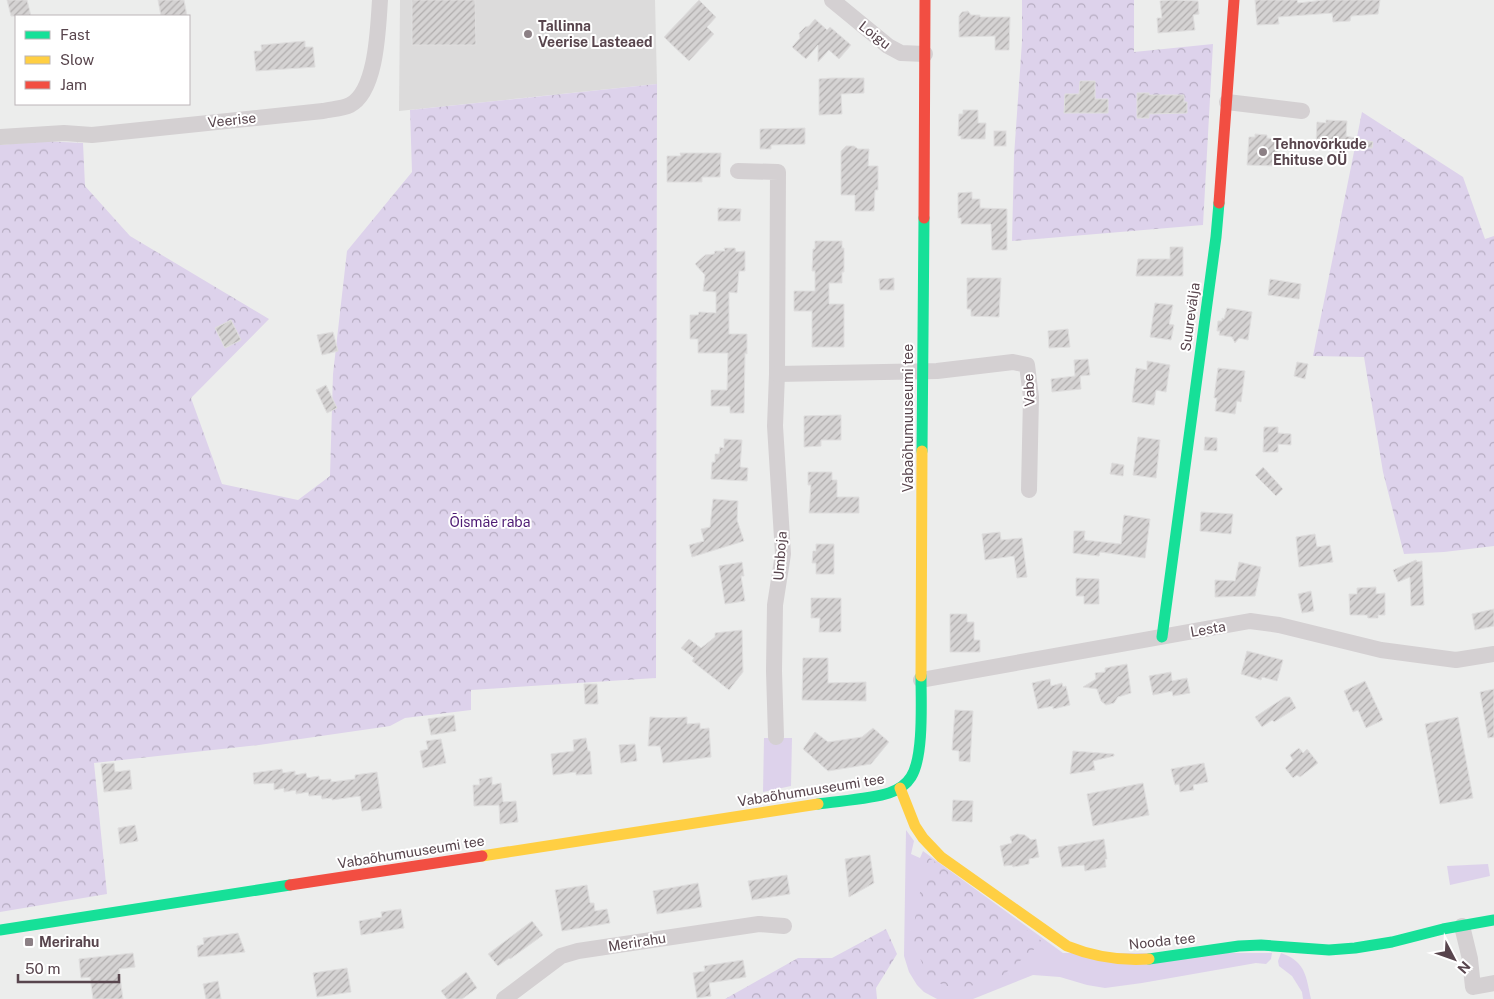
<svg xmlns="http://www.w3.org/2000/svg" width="1494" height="999" viewBox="0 0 1494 999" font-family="'Public Sans',sans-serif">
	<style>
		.education { fill: #dcdbdb }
		.green { fill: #ddd2eb }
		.forest { fill: url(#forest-crowns) }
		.building { fill: url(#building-hatch); stroke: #dfdede }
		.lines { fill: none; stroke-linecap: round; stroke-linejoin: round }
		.street { stroke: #d4d0d2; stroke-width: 16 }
		.fast { stroke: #16e098; stroke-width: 11 }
		.slow { stroke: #ffcf43; stroke-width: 11 }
		.jam { stroke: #f24e42; stroke-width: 11 }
		.poi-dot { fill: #8c8085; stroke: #fff; stroke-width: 2 }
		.labels { text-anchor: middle; stroke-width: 4; stroke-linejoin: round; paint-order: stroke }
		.poi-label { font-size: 14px; font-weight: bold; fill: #58454d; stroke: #fff; text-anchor: start }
		.street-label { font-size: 14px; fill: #58454d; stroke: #fff }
		.park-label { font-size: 14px; fill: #4e1b74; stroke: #fff }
	</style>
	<defs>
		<pattern id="forest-crowns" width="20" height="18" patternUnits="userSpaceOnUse" patternTransform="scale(1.25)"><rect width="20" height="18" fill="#ddd2eb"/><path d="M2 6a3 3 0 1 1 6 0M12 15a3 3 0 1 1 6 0" fill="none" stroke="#b6acc1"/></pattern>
		<pattern id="building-hatch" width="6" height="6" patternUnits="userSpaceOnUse" patternTransform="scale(1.25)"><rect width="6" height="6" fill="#d5d3d3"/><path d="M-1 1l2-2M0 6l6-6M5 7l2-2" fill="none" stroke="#b0adad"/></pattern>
	</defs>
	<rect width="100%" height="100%" fill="#ecedec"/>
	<path class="education" d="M400,0H655L657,84L399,111Z"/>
	<g class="green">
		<path d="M764,738H792L791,786L763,792Z"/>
		<path d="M906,830L914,841L911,854L920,858L923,851L1063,953H1272L1271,959L1266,964L1256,963L1142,983L1105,988L1087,985L1060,977L1033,975L973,999H937L924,992L917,985L909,972L904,956Z"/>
		<path d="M1488,864L1490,876L1450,885L1447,866Z"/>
		<path d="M1281,953C1306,962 1306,976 1311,999H1303L1302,992L1292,976L1279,966L1278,961Z"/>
	</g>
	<g class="forest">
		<path d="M1022,0H1134V52L1213,44L1203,225L1012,241L1014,156L1022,42Z"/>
		<path d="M657,84L656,678L471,690V710L405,718L390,726L259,745L94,763L107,894L0,912V145L43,141L83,143L85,186L130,236L269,319L191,398L222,484L298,500L330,476L333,374L347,251L412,172L410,110Z"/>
		<path d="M1362,112L1463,177L1485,239L1494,236V546L1444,552L1404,554L1383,472L1364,357L1313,356Z"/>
		<path d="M927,856L1043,942L997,980L956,989L930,980L911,939Z"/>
		<path d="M886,929L897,954L876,988L877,999H725L798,958H832Z"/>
	</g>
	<g class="building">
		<path d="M7,0H27L31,16H11Z"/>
		<path d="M158,0H184L187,16H161Z"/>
		<path d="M412,0H475L476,45H412Z"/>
		<path d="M699,0L716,17L707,27L714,34L689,61L664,37Z"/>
		<path d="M1172,0L1198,1L1199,14L1193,15L1195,30L1158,33L1157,18H1162L1160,1Z"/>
		<path d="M1255,0H1297L1298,3L1324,0H1380L1378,14L1351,16L1350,21L1333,22L1332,13L1278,17L1279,24L1257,25Z"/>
		<path d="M968,11L971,15H980V17H1010L1009,50H995V36L959,37V16L962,12Z"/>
		<path d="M815,19L827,30L830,27L851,45L839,59L829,50L818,62V45L806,59L792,47L800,38L799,33L805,27L809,26Z"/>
		<path d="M305,41V47H313L315,67L256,71L254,51H262L261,45Z"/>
		<path d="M832,78H864V93L841,94L842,114L819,115V79Z"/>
		<path d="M1080,81H1095V99H1108V113H1064L1065,94H1079Z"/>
		<path d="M1137,93H1149V95H1184V102H1187V113L1149,114V118H1137Z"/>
		<path d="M963,110H978V123H986L985,139H961V136H958L959,114H963Z"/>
		<path d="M1326,120L1347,121L1346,136L1373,142L1372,148L1316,145L1317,122L1326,123Z"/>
		<path d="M805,128V144L771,145V149H760V129Z"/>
		<rect x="994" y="131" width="12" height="15"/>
		<path d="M1255,134L1267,135V138L1278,139L1276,166L1247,165L1249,137H1255Z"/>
		<path d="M846,146H854L858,149H869L868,166H878V190H875L874,211H855V195H841V151Z"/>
		<path d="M680,153H721L720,177H702V182H667V156H681Z"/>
		<path d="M972,192V199H980V208L1007,209V250H992L991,224H961V218H958V193Z"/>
		<path d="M718,208L741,209L740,221H718Z"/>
		<path d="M815,241H842V248H844V272H842V283H829V304H844V347H812V311H794V291H815V271H812L813,249H815Z"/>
		<path d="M1170,247H1183V276H1136L1138,259H1170Z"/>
		<path d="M724,248H735L736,252L745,251V271H739L737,293L729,292V334H747V354L745,353L744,413H730V406H711V390H727L728,353H698V339H690V315H698L699,312L716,313V292L703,291L705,275L695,264L705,255L714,254L715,251H725Z"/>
		<path d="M894,278V290H880L879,279Z"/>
		<path d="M967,278H1001L999,317L971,316V309H967Z"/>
		<path d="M1270,279L1301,284L1299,299L1268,295Z"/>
		<path d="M1155,303L1173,305L1169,324L1174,325L1171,340L1150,337Z"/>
		<path d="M1227,308L1252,312L1248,340L1239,338L1235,343L1232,337L1219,335L1220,331H1217L1218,321H1222V318L1224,319Z"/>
		<path d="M231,320L241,340L225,348L215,328Z"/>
		<path d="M1068,329L1070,347L1049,348L1048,331Z"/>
		<path d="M333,332L338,351L322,355L317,335Z"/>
		<path d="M1088,359L1090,375L1080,376L1081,389L1052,392L1051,379L1075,376L1074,360Z"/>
		<path d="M1147,361L1170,365L1166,392L1156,390L1154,405L1132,402L1136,368L1147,370Z"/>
		<path d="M1297,362L1308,364L1305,379L1294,376Z"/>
		<path d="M1218,368L1245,371L1241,402L1237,401L1235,414L1215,411L1217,398H1214Z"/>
		<path d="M326,385L337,408L327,413L316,390Z"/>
		<path d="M841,415V440H821V446L804,447V416Z"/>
		<path d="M1264,427H1278V433L1291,434V445L1278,444V452H1263Z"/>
		<path d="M1138,437L1160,440L1156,478L1133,475Z"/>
		<path d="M1205,437L1217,438V451L1204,450Z"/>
		<path d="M724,439L742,440L740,467L748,468L747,481L711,479L712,462H715V454H719L720,447L724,448Z"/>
		<path d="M1112,463L1124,465L1123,476L1110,474Z"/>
		<path d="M1263,467L1283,489L1276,496L1255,475Z"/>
		<path d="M808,472H832V480H837V497H859V513H809L811,485H808Z"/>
		<path d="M713,499L738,501L737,520L744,541L692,557L689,545L704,541L701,529L710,527Z"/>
		<path d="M1201,512L1233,514L1231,534L1200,531Z"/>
		<path d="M1124,515L1150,519L1145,558L1100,552L1099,556L1073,553L1074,531H1085L1084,540L1121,544Z"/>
		<path d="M1000,532L1001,540L1022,538L1027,577L1017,578L1014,556L985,560L982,534Z"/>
		<path d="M1315,534L1317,547L1330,545L1333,562L1299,567L1296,537Z"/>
		<path d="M816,544H834V574H816V563H812L813,551H816Z"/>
		<path d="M1416,560L1417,562L1422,561L1424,605L1411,606L1410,577L1398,582L1393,570Z"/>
		<path d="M742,562L744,576H741L745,601L725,604L719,566Z"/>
		<path d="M1239,562L1261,567L1255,596L1215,597V580L1235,581Z"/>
		<path d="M1076,578L1099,579V604H1084V596H1076Z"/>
		<path d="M1376,587V594L1385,593V615H1378V618H1368L1367,615H1350L1349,594H1357V588Z"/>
		<path d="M1311,591L1314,611L1302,613L1298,594Z"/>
		<path d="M811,598H841V632H819L820,618H811Z"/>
		<path d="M1494,609V626L1475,630L1472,614Z"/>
		<path d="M950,614H967V622H974V640H980V652H950Z"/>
		<path d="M742,630L743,672L729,690L692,661L694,658L681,648L689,639L701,648L715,637V633Z"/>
		<path d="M1247,651L1283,660L1277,681L1262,677L1261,680L1241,674Z"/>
		<path d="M803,658H828V683L866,682V701L802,700Z"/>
		<path d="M1127,664L1131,693L1118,697L1114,703L1106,705L1101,701L1097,689L1083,687L1096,679L1095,673L1105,672V668Z"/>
		<path d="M1171,672L1172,681L1187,678L1190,693L1173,696L1172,691L1153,695L1149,676Z"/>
		<path d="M1050,679L1051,686L1062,683L1063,687L1066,686L1070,705L1053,709V706L1038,709L1032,683Z"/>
		<path d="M1365,681L1383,720L1366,728L1358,710L1353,712L1344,691Z"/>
		<path d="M584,684H597L598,704H585Z"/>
		<path d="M1494,689V737L1488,738L1480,692Z"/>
		<path d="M1285,697H1290L1296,708L1274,722L1272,720L1262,727L1255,717Z"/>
		<path d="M955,710L973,711L970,762L959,761V751L952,750Z"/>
		<path d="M454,715L456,731L431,735L428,719Z"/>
		<path d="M650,717L666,718L687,717V724L700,723V729L709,728L711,757L663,763L660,746H648Z"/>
		<path d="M1458,717L1473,798L1440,804L1425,724Z"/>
		<path d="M873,728L889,742L871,764L828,771L803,749L815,732L828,742L862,737Z"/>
		<path d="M586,738L588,751H590L592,774L576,775V772L553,775L551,754L574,751L573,740Z"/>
		<path d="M441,739L446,763L423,768L420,751L428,749L426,741Z"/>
		<path d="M635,744L637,761L621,763L619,745Z"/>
		<path d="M1299,748L1303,753L1307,749L1318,763L1300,777L1297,775L1293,778L1285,768L1293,760L1290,755Z"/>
		<path d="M1073,751L1114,754V756L1093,761L1095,770L1070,774Z"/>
		<path d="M114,763L115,772L130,770L132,789L104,792L101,764Z"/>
		<path d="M1204,763L1208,782L1193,785L1194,790L1180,792L1179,784L1175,785L1171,769Z"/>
		<path d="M282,769L283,773L295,771V775L306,773L307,778L319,776V780L331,779V782L355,779V775L377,772L382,808L362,811L360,796L332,800V798L322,799L321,795L309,796L308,792L296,794V790L284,792V788L274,790V783L254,784L253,773Z"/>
		<path d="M492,777V785L501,783L503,802L516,801L518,822L500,824L499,805L474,806L473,785H480L479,779Z"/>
		<path d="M1143,783L1149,815L1093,826L1087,794Z"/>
		<path d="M953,800L973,801L972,822L952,821Z"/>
		<path d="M135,825L138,841L120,844L118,828Z"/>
		<path d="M1017,834L1025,835L1031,840L1036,839L1039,857L1029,859V864L1013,867L1012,865L1004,866L1000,846L1012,843L1010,837Z"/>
		<path d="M1104,839L1107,859H1105L1106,867L1085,871L1084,865L1062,867L1058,847Z"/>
		<path d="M870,855L874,883L849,897L845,859Z"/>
		<path d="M787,875L790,894L752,900L748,881Z"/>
		<path d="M698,883L702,907L657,914L653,891Z"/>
		<path d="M587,885L590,903H594L595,911L607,909L610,923L562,931L555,890Z"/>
		<path d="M401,909L404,928L361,935L359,921L382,917L381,912Z"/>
		<path d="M532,921L543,935L510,959L509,958L498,966L488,954Z"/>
		<path d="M238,933L245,952L198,957L197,946L204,944L203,938Z"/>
		<path d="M133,953L135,967L119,969L123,999H93L90,977L81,978L79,959Z"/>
		<path d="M743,960L746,977L709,983L711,996L697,998L693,973L705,971L704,966Z"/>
		<path d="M347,968L351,992L317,997L313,973Z"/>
		<path d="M466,972L477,988L462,999H447L441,991Z"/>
		<path d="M218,981L221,999H206L203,984Z"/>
	</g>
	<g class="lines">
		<g class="street">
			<path d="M832,0L888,46L901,53L925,54"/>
			<path d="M1227,102L1302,111"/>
			<path d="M0,137L64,133L92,135L323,111C331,109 342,109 350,105C377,91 378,27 380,0"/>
			<path d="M738,171L778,172L777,374L775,426L783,554L775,605L774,671L776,737"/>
			<path d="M777,374L937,371L1013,362L1027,365L1031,397L1029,490"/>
			<path d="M921,680L1250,621L1279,625L1381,650L1456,660L1494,654"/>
			<path d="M1462,926L1470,959L1473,987L1494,983"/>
			<path d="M504,999L561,956L578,951L759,924L784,926"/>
		</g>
		<g class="fast">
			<path d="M922,451L924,218"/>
			<path d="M1162,637L1216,237L1219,203"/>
			<path d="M818,804C838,801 871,799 889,793C898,790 906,785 911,777C924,757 921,701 921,676"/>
			<path d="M0,930L290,885"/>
			<path d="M1149,959L1239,946L1261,945L1329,950L1355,948L1392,942L1443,929L1494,920"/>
		</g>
		<g class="slow">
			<path d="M921,676L922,451"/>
			<path d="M900,788L915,826L923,838L941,857L1067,946C1094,957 1120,961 1149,959"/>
			<path d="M482,856L818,804"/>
		</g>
		<g class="jam">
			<path d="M1219,203L1234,0"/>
			<path d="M924,218L925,0"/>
			<path d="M290,885L482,856"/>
		</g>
	</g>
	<g class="poi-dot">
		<circle cx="528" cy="34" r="5"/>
		<circle cx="1263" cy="152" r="5"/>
		<rect x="24" y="937" width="10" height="10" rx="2.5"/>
	</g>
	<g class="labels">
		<g class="poi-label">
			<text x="538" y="31">Tallinna<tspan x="538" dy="16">Veerise Lasteaed</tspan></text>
			<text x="1273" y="149">Tehnovõrkude<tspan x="1273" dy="16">Ehituse OÜ</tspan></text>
			<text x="39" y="947">Merirahu</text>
		</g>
		<g class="street-label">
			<text transform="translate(875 35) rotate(38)" y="5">Loigu</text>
			<text transform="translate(232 120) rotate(-6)" y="5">Veerise</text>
			<text transform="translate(1190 317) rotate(-82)" y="5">Suurevälja</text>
			<text transform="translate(1029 390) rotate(-93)" y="5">Vabe</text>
			<text transform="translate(908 418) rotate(-90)" y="5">Vabaõhumuuseumi tee</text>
			<text transform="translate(780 556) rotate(-86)" y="5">Umboja</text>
			<text transform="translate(1208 629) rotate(-10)" y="5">Lesta</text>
			<text transform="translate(811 790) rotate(-9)" y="5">Vabaõhumuuseumi tee</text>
			<text transform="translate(411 852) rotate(-9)" y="5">Vabaõhumuuseumi tee</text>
			<text transform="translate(1162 941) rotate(-6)" y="5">Nooda tee</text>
			<text transform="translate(637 942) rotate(-9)" y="5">Merirahu</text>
		</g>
		<g class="park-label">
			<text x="490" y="527">Õismäe raba</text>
		</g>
	</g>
	<rect x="15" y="15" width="175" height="90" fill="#ffffff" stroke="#bcb5b8"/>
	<rect x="25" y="31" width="25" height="8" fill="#16e098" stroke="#bcb5b8"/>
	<text x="60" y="40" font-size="15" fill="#58454d">Fast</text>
	<rect x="25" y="56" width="25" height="8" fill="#ffcf43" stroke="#bcb5b8"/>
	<text x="60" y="65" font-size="15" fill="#58454d">Slow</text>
	<rect x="25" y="81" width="25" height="8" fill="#f24e42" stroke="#bcb5b8"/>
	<text x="60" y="90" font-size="15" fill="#58454d">Jam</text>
	<g transform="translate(1454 959) rotate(131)" stroke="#ffffff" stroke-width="4" paint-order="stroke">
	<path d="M0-4L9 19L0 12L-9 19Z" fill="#58454d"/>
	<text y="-8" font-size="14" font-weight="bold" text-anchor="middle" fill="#58454d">N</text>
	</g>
	<path d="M18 974v8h101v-8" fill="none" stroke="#58454d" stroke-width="2.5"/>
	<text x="25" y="974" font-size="15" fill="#58454d" stroke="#ffffff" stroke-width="4" paint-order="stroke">50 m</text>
</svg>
